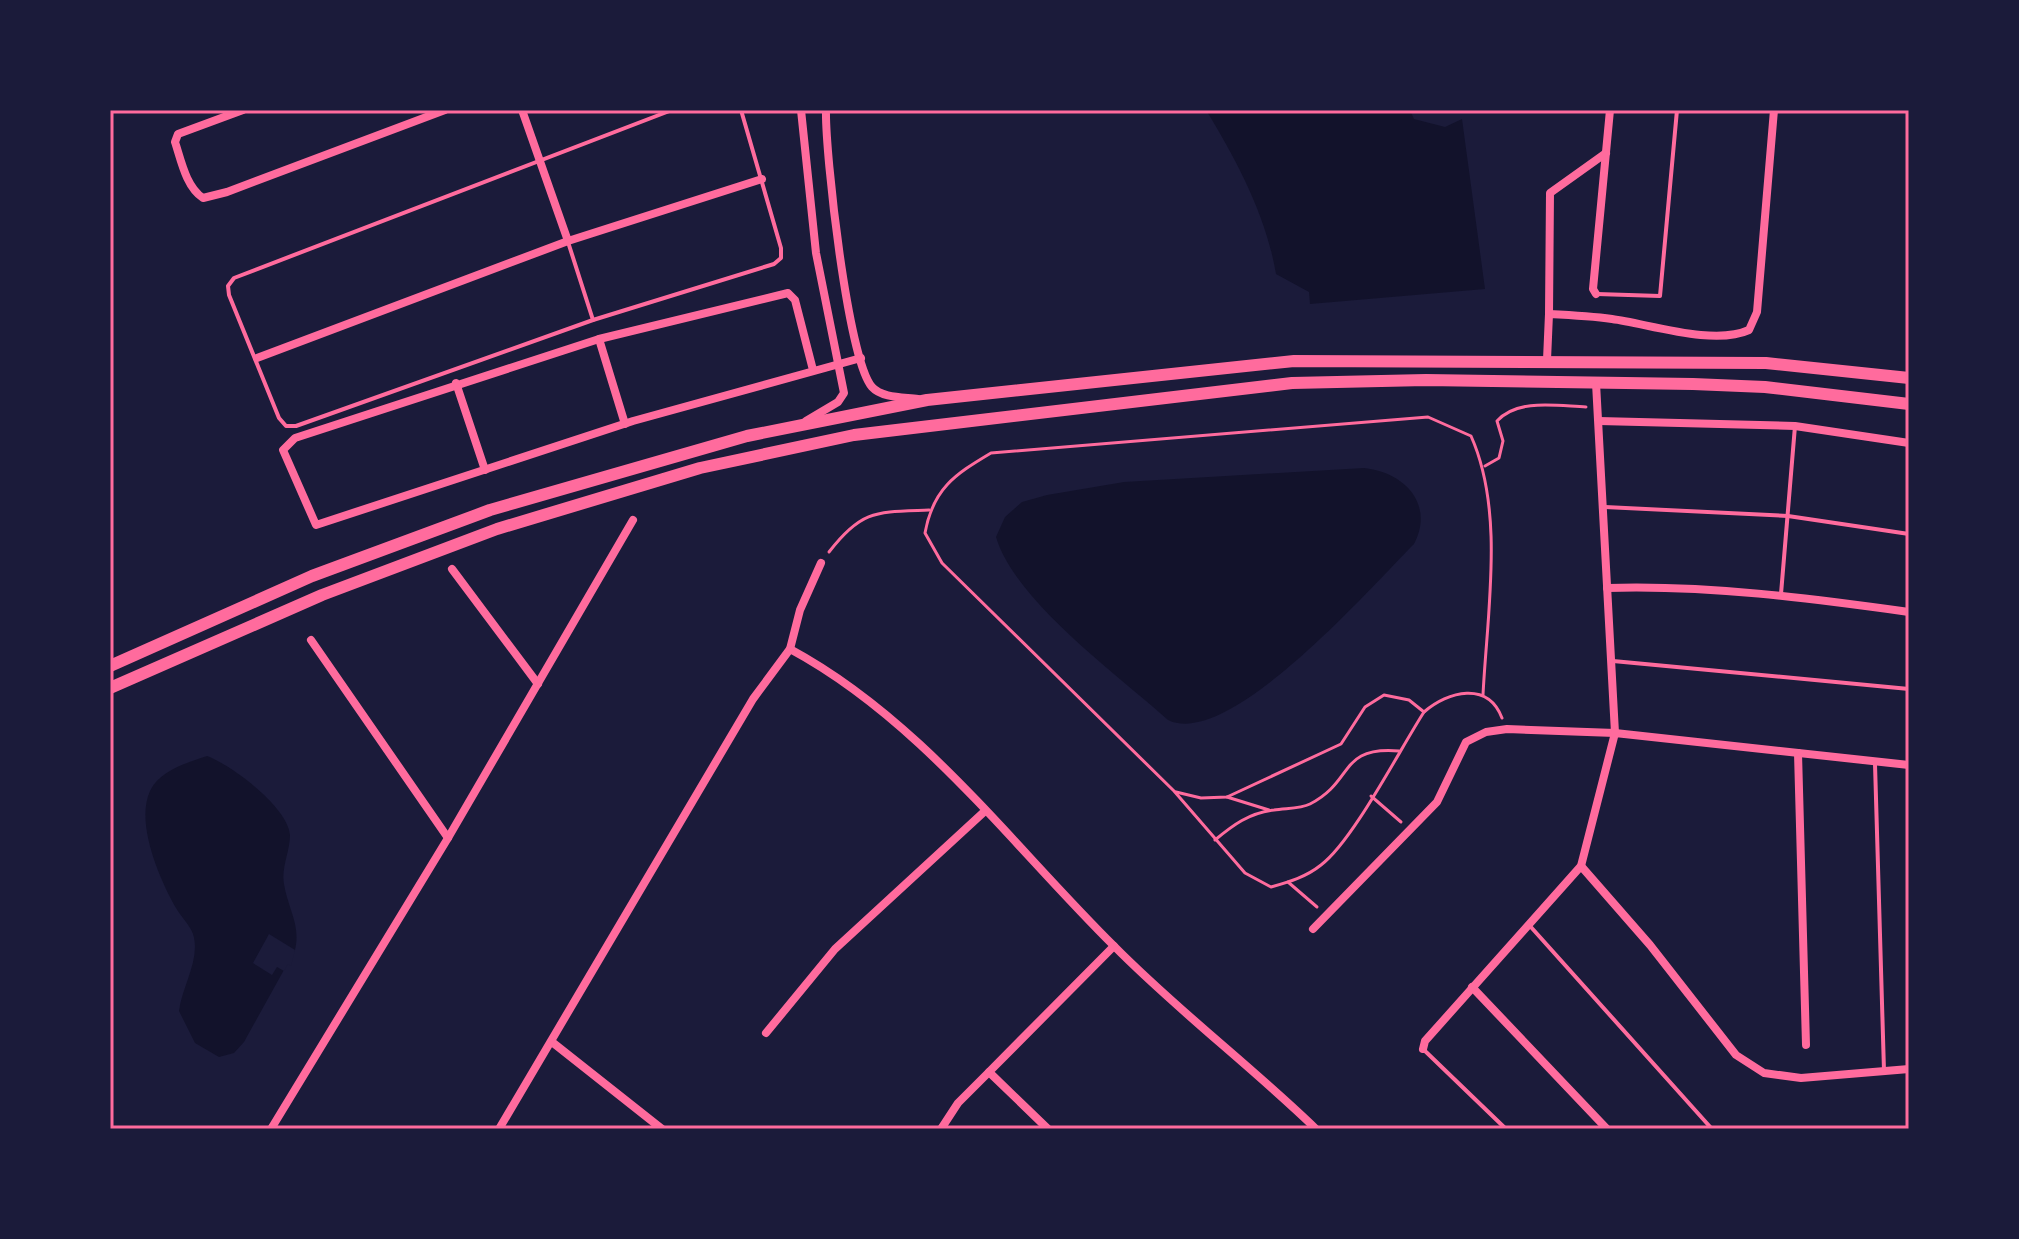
<svg xmlns="http://www.w3.org/2000/svg" width="2019" height="1239" viewBox="0 0 2019 1239" font-family="Barlow,sans-serif">
	<style>
		.water { fill: #12122b }
		.pier { fill: #1b1b3a }
		.lines { fill: none; stroke-linecap: round; stroke-linejoin: round }
		.path { stroke: #ff6b9d; stroke-width: 3 }
		.service { stroke: #ff6b9d; stroke-width: 4 }
		.minor { stroke: #ff6b9d; stroke-width: 8 }
		.secondary { stroke: #ff6b9d; stroke-width: 12 }
		.neatline { fill: none; stroke: #ff6b9d; stroke-width: 3 }
	</style>
	<rect width="100%" height="100%" fill="#1b1b3a"/>
	<g class="water">
		<path d="M1206,110H1410L1414,119L1445,127L1462,119L1485,289L1310,304L1309,292L1276,274C1266,215 1237,161 1206,110Z"/>
		<path d="M1364,468C1404,472 1435,504 1414,544C1371,587 1229,750 1168,720C1118,675 1015,601 996,537L1005,517L1022,502L1047,495L1124,482Z"/>
		<path d="M207,756C230,764 288,807 290,835C290,851 281,868 284,884C288,909 301,925 295,950L244,1042L234,1053L219,1057L195,1043L179,1011C182,986 201,959 193,934C190,925 181,917 176,908C160,880 135,823 150,791C160,770 187,763 207,756Z"/>
	</g>
	<path class="pier" d="M269,934L295,950L291,966L288,964L284,971L277,967L272,975L253,963Z"/>
	<g class="lines">
		<g class="path">
			<path d="M1908,336L1909,324"/>
			<path d="M1485,466L1499,458L1503,441L1497,421C1518,398 1558,406 1586,407"/>
			<path d="M829,552C862,509 877,512 929,510"/>
			<path d="M1483,695C1487,613 1505,512 1471,436L1428,417L991,453C954,475 933,489 925,533L942,563L1174,791L1245,873L1271,887C1289,882 1306,877 1321,865C1353,841 1400,749 1424,712C1448,691 1488,681 1502,718"/>
			<path d="M1176,792L1201,798L1227,797L1341,744L1365,707L1384,695L1409,700L1424,712"/>
			<path d="M1371,796L1401,822"/>
			<path d="M1227,797L1269,810"/>
			<path d="M1215,840C1233,825 1249,813 1274,810C1285,808 1300,809 1310,804C1355,781 1338,746 1399,751"/>
			<path d="M1288,882L1317,907"/>
		</g>
		<g class="service">
			<path d="M672,110L234,278L228,286L229,295L279,418L286,426H296L593,320L774,264L781,258V248L741,110"/>
			<path d="M568,242L593,320"/>
			<path d="M1597,294L1660,296L1677,110"/>
			<path d="M1605,507L1788,516L1909,534"/>
			<path d="M1781,594L1795,426"/>
			<path d="M1613,661L1909,689"/>
			<path d="M1875,764L1884,1071"/>
			<path d="M1530,926L1712,1129"/>
			<path d="M1424,1050L1506,1129"/>
		</g>
		<g class="minor">
			<path d="M243,110L178,134L175,142C181,160 186,187 203,198L227,192L445,110"/>
			<path d="M522,110L568,241"/>
			<path d="M801,110L816,253L844,393L838,402L806,421"/>
			<path d="M826,110C825,152 848,360 872,387C882,398 903,397 918,399"/>
			<path d="M1596,294L1593,289L1610,110"/>
			<path d="M1549,314L1550,193L1606,153"/>
			<path d="M599,339L625,424"/>
			<path d="M257,358L568,241L762,179"/>
			<path d="M1547,360L1549,314C1570,315 1591,316 1612,319C1649,324 1714,346 1749,330L1757,312L1774,110"/>
			<path d="M813,370L795,300L788,293L599,339L295,438L283,450L316,525L633,421L861,358"/>
			<path d="M456,383L485,470"/>
			<path d="M1599,421L1795,426L1909,443"/>
			<path d="M452,569L538,684"/>
			<path d="M1607,588C1709,585 1808,598 1909,612"/>
			<path d="M311,640L448,838"/>
			<path d="M790,649C920,719 1011,844 1114,946C1178,1011 1251,1066 1316,1129"/>
			<path d="M1798,753L1806,1045"/>
			<path d="M1581,866L1650,945L1736,1055L1764,1073L1801,1078L1909,1069"/>
			<path d="M1313,929L1437,802L1466,742L1486,732L1507,729L1615,733L1596,383"/>
			<path d="M1472,987L1607,1129"/>
			<path d="M766,1033L835,949L985,811"/>
			<path d="M552,1042L662,1129"/>
			<path d="M1423,1049L1425,1041L1581,866L1615,733L1909,765"/>
			<path d="M271,1129L448,838L633,520"/>
			<path d="M499,1129L753,699L790,649L800,610L821,563"/>
			<path d="M941,1129L958,1103L989,1072"/>
			<path d="M1048,1129L989,1072L1114,946"/>
		</g>
		<g class="secondary">
			<path d="M110,666L312,576L490,510L747,436L927,400L1294,361L1766,363L1909,378"/>
			<path d="M110,688L322,595L497,529L700,468L854,435L1292,383L1426,380L1693,384L1765,387L1909,404"/>
		</g>
	</g>
	<rect width="2019" height="1239" fill="none" stroke="#1b1b3a" stroke-width="224"/>
	<rect x="112" y="112" width="1795" height="1015" class="neatline"/>
</svg>
